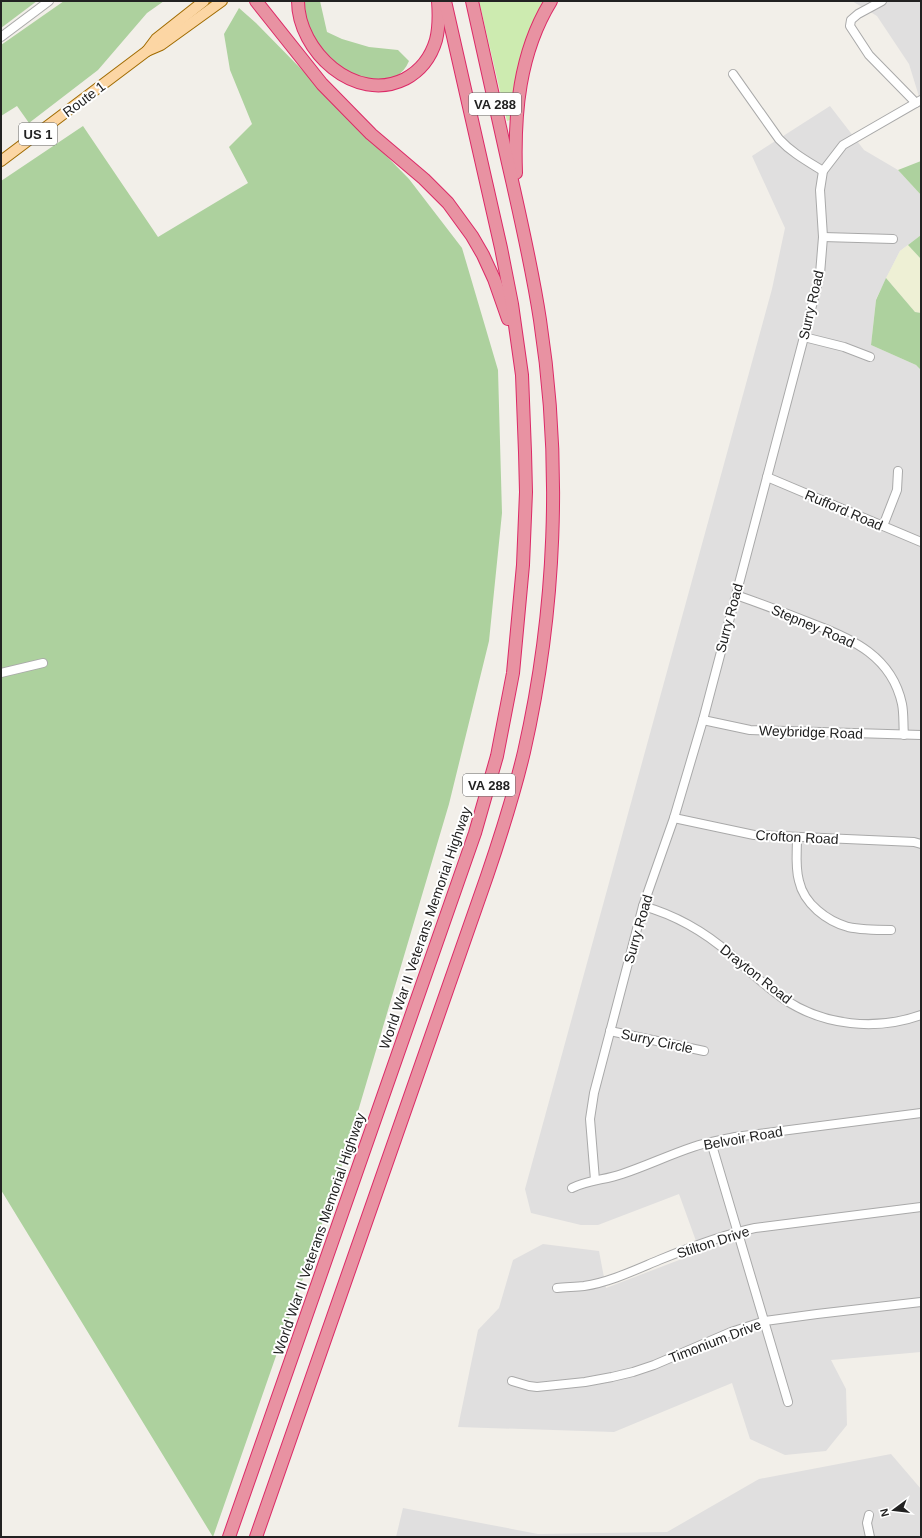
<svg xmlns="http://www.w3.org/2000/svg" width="922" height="1538" viewBox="0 0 922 1538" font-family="Arial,sans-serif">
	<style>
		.residential { fill: #e0dfdf }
		.farmland { fill: #eef0d5 }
		.grass { fill: #cdebb0 }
		.forest { fill: #add19e }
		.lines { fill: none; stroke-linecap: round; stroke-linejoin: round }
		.minor-casing { stroke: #a9a9a9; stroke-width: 10 }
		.major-casing { stroke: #a06b00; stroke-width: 12 }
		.highway-casing { stroke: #dc2a67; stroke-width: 14 }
		.minor { stroke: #fff; stroke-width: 8 }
		.major { stroke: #fcd6a4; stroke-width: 10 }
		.highway { stroke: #e892a2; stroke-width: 12 }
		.labels { text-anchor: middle; stroke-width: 4; stroke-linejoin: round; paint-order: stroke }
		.shield { fill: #fff; stroke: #646464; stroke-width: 1 }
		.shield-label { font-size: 13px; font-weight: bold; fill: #222 }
		.street-label { font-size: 14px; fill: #222; stroke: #fff }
	</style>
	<rect width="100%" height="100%" fill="#f2efe9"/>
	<g class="residential">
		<path d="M852,1H921V103L909,64L877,16Z"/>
		<path d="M830,106L864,150L898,170L921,195V235L900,251L876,299L871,345L916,365L921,370V1352L831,1360L846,1389L847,1425L826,1451L785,1455L750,1439L732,1383L614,1432L458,1427L478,1330L499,1308L513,1260L543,1244L599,1251L606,1288L700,1252L679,1194L598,1225H581L531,1213L525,1189L772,289L785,228L752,156Z"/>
		<path d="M891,1454L921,1489V1537H396L403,1508L538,1534L667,1532L759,1479Z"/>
	</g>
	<path class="farmland" d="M908,245L921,259V313L915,312L886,278L900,251Z"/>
	<path class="grass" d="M479,1H546L515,87L510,120L507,121Z"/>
	<g class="forest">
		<path d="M1,1H37L1,28Z"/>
		<path d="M64,1H164L147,13L98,70L29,123L17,106L1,116V45Z"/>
		<path d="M301,1H320L327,32L342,39L369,47L398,50L409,61C397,89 367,81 346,70C341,68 335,66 332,63C326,57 316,44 312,36C306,27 304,12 301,1Z"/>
		<path d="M239,8L256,23L409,179L462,248L498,370L502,513L489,641L449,804L340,1172L213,1537L1,1190V181L83,126L158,237L248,183L229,147L252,124L230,70L224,34Z"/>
		<path d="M921,161V195L898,170Z"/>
		<path d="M921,235V259L908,245Z"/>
		<path d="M886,278L915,312L921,313V370L916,365L871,345L876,300Z"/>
	</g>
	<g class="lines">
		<defs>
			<g id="minor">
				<path d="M882,1L858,14L851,20L850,26L869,55L916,103"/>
				<path d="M1,37L49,1"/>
				<path d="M733,74L779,139C792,153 807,161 823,171"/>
				<path d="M823,237L893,239"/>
				<path d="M804,337L844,347L870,357"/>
				<path d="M767,477L921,542"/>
				<path d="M883,526L897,490L898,471"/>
				<path d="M736,595C762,604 788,614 813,624C853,639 892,657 902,704C904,714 903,724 904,735"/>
				<path d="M1,673L43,663"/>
				<path d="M703,720L750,730L921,735"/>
				<path d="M674,818L754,835L914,842L921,844"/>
				<path d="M797,838C797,852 795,867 799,881C804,904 827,921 848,927C862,930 877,930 891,930"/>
				<path d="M643,906C675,915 706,933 730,954C748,970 765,986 784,999C824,1026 876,1031 921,1015"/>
				<path d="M610,1031L704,1051"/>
				<path d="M711,1142L788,1402"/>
				<path d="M595,1180L590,1119L594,1093L643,906L674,818L703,720L804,337L820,274L823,237L820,190L823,171L843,145L921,100"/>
				<path d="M572,1188C588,1180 605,1180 622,1174C646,1166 669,1155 693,1147C707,1142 721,1140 735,1137L921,1113"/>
				<path d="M557,1288C566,1287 575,1287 584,1286C610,1282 635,1270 659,1260C691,1247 722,1235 755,1228L921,1207"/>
				<path d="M512,1381L529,1386L537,1387L585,1382L612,1377L633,1372L654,1365L731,1332L765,1321L817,1314L921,1302"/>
				<path d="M869,1515L867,1523L870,1537"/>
			</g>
			<g id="major">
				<path d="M147,51L161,45L222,1"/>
				<path d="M1,161L147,51L156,39L204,1"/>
			</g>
			<g id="highway">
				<path d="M256,1L322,84L371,134L424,179L448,203L472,236L483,255L494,279L508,319"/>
				<path d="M298,1C298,51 355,104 405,79C420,71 431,57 436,40C439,28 439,14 438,1"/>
				<path d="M516,173C514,114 519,53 551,1"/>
				<path d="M229,1537L475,833L497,756L513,673L523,565L526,492L525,452L522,375L512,304L501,248L445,1"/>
				<path d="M256,1537L487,876C501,835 514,794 524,752C556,611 562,463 540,320C532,267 520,215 508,163C496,109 484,55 472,1"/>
			</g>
		</defs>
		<use href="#minor" class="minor-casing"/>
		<use href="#major" class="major-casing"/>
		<use href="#highway" class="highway-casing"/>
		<use href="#minor" class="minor"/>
		<use href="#major" class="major"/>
		<use href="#highway" class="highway"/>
	</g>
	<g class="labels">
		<g class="shield">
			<rect x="469" y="93" width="52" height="22" rx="3"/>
			<rect x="19" y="123" width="38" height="22" rx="3"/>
			<rect x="463" y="774" width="52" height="22" rx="3"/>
		</g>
		<g class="shield-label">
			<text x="495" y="109">VA 288</text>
			<text x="38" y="139">US 1</text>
			<text x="489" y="790">VA 288</text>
		</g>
		<g class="street-label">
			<text transform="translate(84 99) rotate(-37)" y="5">Route 1</text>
			<text transform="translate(811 305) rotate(-77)" y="5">Surry Road</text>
			<text transform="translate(844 510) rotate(23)" y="5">Rufford Road</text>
			<text transform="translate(729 618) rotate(-75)" y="5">Surry Road</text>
			<text transform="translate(813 626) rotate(23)" y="5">Stepney Road</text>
			<text transform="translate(811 732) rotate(2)" y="5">Weybridge Road</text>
			<text transform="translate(797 837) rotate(3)" y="5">Crofton Road</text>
			<text transform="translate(425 928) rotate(-71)" y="5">World War II Veterans Memorial Highway</text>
			<text transform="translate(638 929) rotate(-74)" y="5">Surry Road</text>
			<text transform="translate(756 974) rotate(38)" y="5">Drayton Road</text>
			<text transform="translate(657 1041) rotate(12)" y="5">Surry Circle</text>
			<text transform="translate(743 1138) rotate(-10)" y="5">Belvoir Road</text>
			<text transform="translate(319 1234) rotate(-71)" y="5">World War II Veterans Memorial Highway</text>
			<text transform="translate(713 1242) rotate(-18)" y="5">Stilton Drive</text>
			<text transform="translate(715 1341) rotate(-21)" y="5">Timonium Drive</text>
		</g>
	</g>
	<rect width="922" height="1538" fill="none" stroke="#222222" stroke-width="4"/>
	<g transform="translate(894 1510) rotate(255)" stroke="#ffffff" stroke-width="3" paint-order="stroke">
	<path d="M0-3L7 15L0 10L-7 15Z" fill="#222222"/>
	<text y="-6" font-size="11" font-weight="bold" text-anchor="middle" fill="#222222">N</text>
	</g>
</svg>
